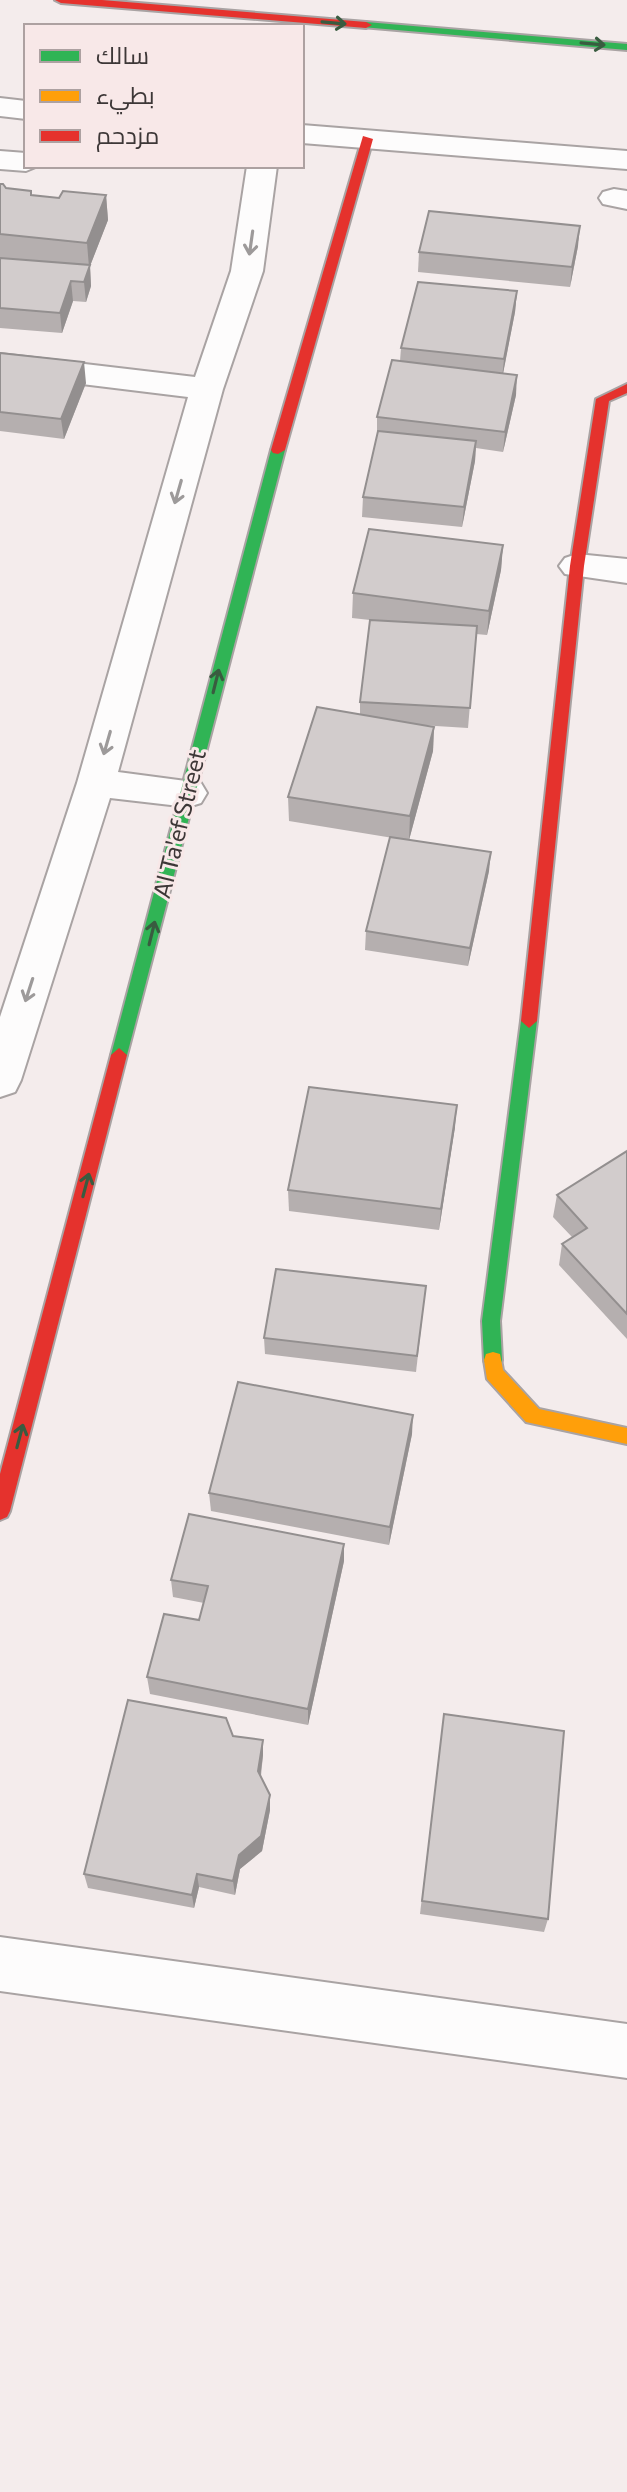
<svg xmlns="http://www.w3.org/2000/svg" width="627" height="2492" viewBox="0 0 627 2492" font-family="Commissioner,Cairo,sans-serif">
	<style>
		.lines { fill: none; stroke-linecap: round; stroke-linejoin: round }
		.street-casing { stroke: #a9a3a3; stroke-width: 4 }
		.fast-casing { stroke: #a9a3a3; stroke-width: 4 }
		.slow-casing { stroke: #a9a3a3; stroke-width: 4 }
		.jam-casing { stroke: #a9a3a3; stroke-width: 4 }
		.street { fill: #fdfcfc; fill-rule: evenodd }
		.fast { fill: #30b455; fill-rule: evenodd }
		.slow { fill: #ff9f0a; fill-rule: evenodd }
		.jam { fill: #e5322d; fill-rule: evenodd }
		.wall { fill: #b5afaf }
		.shaded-wall { fill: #938f8f }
		.building { fill: #d2cccc; stroke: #938f8f; stroke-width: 2 }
		.oneway { stroke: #395c40 }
		.oneway2 { stroke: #9d9a9a }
		.labels { text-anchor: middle; stroke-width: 6; stroke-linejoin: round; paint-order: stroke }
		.street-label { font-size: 24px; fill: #3d3737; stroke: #f8e8e8 }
	</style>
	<rect width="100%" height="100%" fill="#f4ecec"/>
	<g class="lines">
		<defs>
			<g id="street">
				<path d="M0,98L26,101V119L0,116Z"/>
				<path d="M302,125L627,151V169L302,143Z"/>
				<path d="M0,151L26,153V166H38L26,171L0,169Z"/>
				<path d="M247,166H277L263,271L223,389L118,772L201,783L207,793L201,803L188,807L110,798L21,1080L15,1092L0,1097V1017L77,783L188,397L0,374V354L195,377L231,271Z"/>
				<path d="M614,189L627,191V209L603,204L599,198L603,192Z"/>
				<path d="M577,554L627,559V583L565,574L559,566L565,558Z"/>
				<path d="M0,1937L627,2024V2078L0,1991Z"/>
			</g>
			<g id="fast">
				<path d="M366,22L627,44V50L362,27L360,25Z"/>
				<path d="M278,446L285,450L127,1055L119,1062L111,1055L271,450Z"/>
				<path d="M529,1014L537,1021L500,1321L502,1360L500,1366L493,1368L486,1366L484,1360L482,1321L521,1021Z"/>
			</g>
			<path id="slow" d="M493,1352L500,1354L503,1370L539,1409L627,1428V1444L526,1422L487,1379L484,1360L486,1354Z"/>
			<g id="jam">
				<path d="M55,0H102L366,22L372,25L366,28L61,3Z"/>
				<path d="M363,136L373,139L285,450L278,454L273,453L271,450Z"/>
				<path d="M627,384V393L609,401L584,566L537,1021L529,1028L521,1021L570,566L596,399Z"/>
				<path d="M119,1048L127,1055L10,1511L7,1517L0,1520V1474L111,1055Z"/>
			</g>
		</defs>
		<use href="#street" class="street-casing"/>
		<use href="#fast" class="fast-casing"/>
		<use href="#slow" class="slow-casing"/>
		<use href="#jam" class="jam-casing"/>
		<use href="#street" class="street"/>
		<use href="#fast" class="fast"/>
		<use href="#slow" class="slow"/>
		<use href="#jam" class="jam"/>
	</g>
	<g class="wall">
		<path d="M0,184L6,188L31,195L59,198L106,195L108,220L90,266L91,286L86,302L73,301L62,333L0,328Z"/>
		<path d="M578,246L570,287L418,272L419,252Z"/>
		<path d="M517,291L515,312L503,373L516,395L503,452L476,448L475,461L462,527L362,517L363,497L377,437V417L400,361L401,348Z"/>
		<path d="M0,353L86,383L64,439L0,431Z"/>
		<path d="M503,545L501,570L487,635L476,634L468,728L420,725L434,727L433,751L409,840L489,871L468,966L365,950L366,931L393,838L289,821L288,797L360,714V702L370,620L352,618L353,593Z"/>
		<path d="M455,1127L439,1230L289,1211L288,1190Z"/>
		<path d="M627,1151V1339L559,1265L562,1244L572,1237L553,1217L557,1195Z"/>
		<path d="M426,1286L416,1372L265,1354L264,1338Z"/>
		<path d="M412,1434L389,1545L211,1511L209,1493Z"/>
		<path d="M344,1561L308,1725L150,1694L147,1677L199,1620L204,1603L173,1597L171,1580Z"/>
		<path d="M444,1714L548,1919L544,1932L420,1914Z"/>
		<path d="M233,1736L263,1740V1755L261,1776L270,1810L262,1851L240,1869L235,1895L199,1887L194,1908L88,1888L84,1874Z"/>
	</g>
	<g class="shaded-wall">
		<path d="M106,195L108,220L90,266L91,286L86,302L84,282L89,267L87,243Z"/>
		<path d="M580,226L578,246L570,287L572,267Z"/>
		<path d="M71,281L73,301L62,333L60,313Z"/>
		<path d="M517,291L515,312L502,379L504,359Z"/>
		<path d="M84,362L86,383L64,439L61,419Z"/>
		<path d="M517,375L516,395L503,452L505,432Z"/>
		<path d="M476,441L475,461L462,527L464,507Z"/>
		<path d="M503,545L501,570L487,635L489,611Z"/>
		<path d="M434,727L433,751L409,840L410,816Z"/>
		<path d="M491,852L489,871L468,966L470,948Z"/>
		<path d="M457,1105L455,1127L439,1230L441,1209Z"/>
		<path d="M413,1415L412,1434L389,1545L390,1527Z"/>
		<path d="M344,1544V1561L308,1725V1709Z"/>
		<path d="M263,1740V1755L259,1786L258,1771Z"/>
		<path d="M270,1795V1810L262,1851L240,1869L235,1895L233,1881L239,1855Z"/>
		<path d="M197,1874L199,1887L194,1908L192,1895Z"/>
	</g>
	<g class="building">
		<path d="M0,184H3L6,188L31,191V195L59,198L63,191L106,195L87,243L0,234Z"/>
		<path d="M429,211L580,226L572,267L419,252Z"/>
		<path d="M0,258L90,265L84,282L71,281L60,313L0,308Z"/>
		<path d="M418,282L517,291L504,359L401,348Z"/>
		<path d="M0,353L84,362L61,419L0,412Z"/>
		<path d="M392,360L517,375L505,432L377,417Z"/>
		<path d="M378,431L476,441L464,507L363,497Z"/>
		<path d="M369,529L503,545L489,611L353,593Z"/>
		<path d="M370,620L477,626L470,708L360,702Z"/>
		<path d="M317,707L434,727L410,816L288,797Z"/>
		<path d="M390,837L491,852L470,948L366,931Z"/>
		<path d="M309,1087L457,1105L441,1209L288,1190Z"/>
		<path d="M627,1151V1314L562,1244L587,1228L557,1195Z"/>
		<path d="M276,1269L426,1286L417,1356L264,1338Z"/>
		<path d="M238,1382L413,1415L390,1527L209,1493Z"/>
		<path d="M189,1514L344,1544L308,1709L147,1677L164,1614L199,1620L208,1586L171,1580Z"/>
		<path d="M128,1700L226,1718L233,1736L263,1740L258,1771L270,1795L261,1836L239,1855L233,1881L197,1874L192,1895L84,1874Z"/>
		<path d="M444,1714L564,1731L548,1919L422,1901Z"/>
	</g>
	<defs><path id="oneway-shaft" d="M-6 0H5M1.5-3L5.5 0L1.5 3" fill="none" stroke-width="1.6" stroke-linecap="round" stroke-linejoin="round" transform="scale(2)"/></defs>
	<g class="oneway">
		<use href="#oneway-shaft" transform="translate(334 23) rotate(5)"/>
		<use href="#oneway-shaft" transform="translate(593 44) rotate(5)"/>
		<use href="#oneway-shaft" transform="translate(216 681) rotate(-76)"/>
		<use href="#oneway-shaft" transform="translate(152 933) rotate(-76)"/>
		<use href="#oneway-shaft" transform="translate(86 1185) rotate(-75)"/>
		<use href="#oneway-shaft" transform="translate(20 1436) rotate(-75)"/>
	</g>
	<g class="oneway2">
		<use href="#oneway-shaft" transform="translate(251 243) rotate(98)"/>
		<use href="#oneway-shaft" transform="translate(178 492) rotate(106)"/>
		<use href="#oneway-shaft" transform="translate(107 743) rotate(106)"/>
		<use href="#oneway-shaft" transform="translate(29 990) rotate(108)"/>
	</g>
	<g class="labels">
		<g class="street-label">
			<text transform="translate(180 824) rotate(-76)" y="8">Al Ta'ef Street</text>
		</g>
	</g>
	<rect x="24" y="24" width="280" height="144" fill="#f8e8e8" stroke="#ada1a1" stroke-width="2"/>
	<rect x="40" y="50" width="40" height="12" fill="#30b455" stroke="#ada1a1" stroke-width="2"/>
	<text x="96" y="64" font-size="24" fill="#3d3737">سالك</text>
	<rect x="40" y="90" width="40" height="12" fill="#ff9f0a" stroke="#ada1a1" stroke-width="2"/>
	<text x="96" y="104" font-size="24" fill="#3d3737">بطيء</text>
	<rect x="40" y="130" width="40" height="12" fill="#e5322d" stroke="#ada1a1" stroke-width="2"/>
	<text x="96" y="144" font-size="24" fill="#3d3737">مزدحم</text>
</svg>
